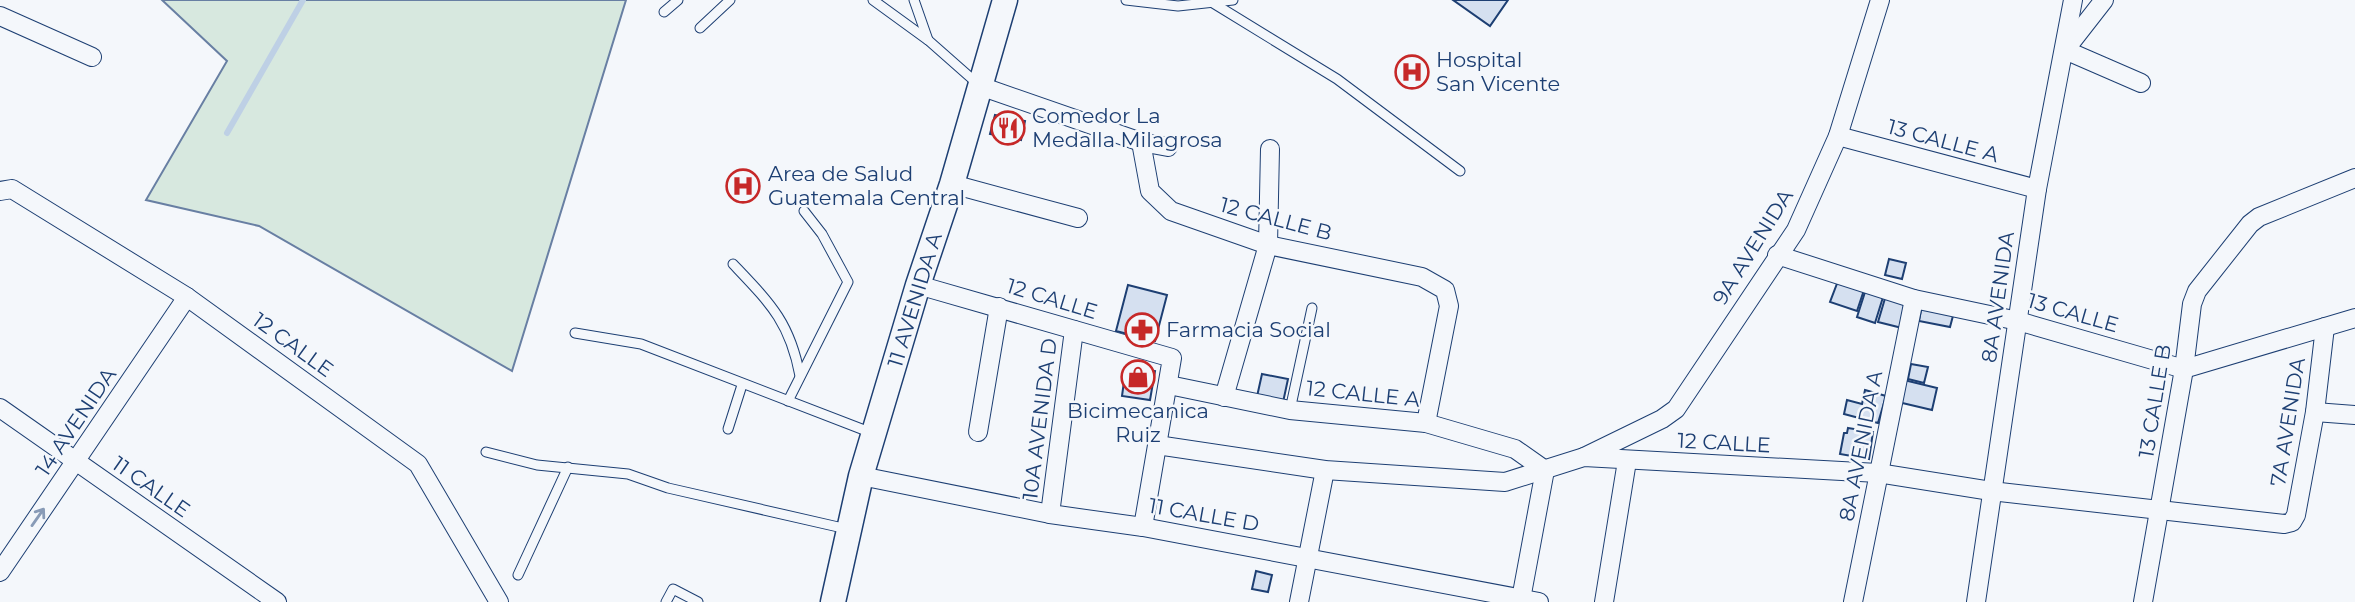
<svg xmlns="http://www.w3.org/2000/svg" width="2355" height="602" viewBox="0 0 2355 602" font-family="Montserrat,sans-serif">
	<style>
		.green { fill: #d7e8df; stroke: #687fa3; stroke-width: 2 }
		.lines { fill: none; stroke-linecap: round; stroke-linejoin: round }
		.stream { stroke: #bed0e5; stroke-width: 6 }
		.building { fill: #d5e0f0; stroke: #1d3f73; stroke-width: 2 }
		.lane-casing { stroke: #1d3f73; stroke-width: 11 }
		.street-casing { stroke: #1d3f73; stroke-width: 20 }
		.secondary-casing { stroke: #1d3f73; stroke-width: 27 }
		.lane { stroke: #f4f7fb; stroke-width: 9 }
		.street { stroke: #f4f7fb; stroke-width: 18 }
		.secondary { stroke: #f4f7fb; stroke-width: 24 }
		.oneway { stroke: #889bb7 }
		.labels { text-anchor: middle; stroke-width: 5; stroke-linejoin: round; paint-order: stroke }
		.poi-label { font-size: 21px; fill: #1d3f73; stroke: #f4f7fb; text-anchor: start }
		.street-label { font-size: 21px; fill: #1d3f73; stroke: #f4f7fb }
	</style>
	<rect width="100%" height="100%" fill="#f4f7fb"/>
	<path class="green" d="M162,0H626L512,371L259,226L146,200L227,61Z"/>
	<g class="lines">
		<path class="stream" d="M227,133L303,0"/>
	</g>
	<g class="building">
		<path d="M1453,0H1508L1490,26Z"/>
		<path d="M995,115L1025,121L1021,140L990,134Z"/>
		<path d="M1889,259L1906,263L1902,279L1885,275Z"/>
		<path d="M1838,281L1864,290L1857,311L1830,302Z"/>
		<path d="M1128,285L1167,295L1155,341L1116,331Z"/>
		<path d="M1866,289L1884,294L1875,323L1857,317Z"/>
		<path d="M1886,295L1910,302L1902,328L1878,322Z"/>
		<path d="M1922,305L1954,312L1950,327L1919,321Z"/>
		<path d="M1911,364L1928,367L1924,383L1908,379Z"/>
		<path d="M1126,367L1155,371L1150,400L1122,396Z"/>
		<path d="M1262,374L1288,379L1282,407L1256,401Z"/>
		<path d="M1904,380L1937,388L1932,410L1898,402Z"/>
		<path d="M1865,390L1886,396L1878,423L1844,414L1847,400L1862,404Z"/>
		<path d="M1848,428L1873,432L1869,459L1840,454L1844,433H1847Z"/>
		<path d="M1256,571L1272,575L1268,592L1252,589Z"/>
	</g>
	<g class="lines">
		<defs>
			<g id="lane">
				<path d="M873,0L928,40L979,85"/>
				<path d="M914,0L928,40"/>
				<path d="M1126,0L1178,6L1233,0"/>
				<path d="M1213,3L1337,79L1460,171"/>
				<path d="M664,12L678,0"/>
				<path d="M700,28L730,0"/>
				<path d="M733,264C770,303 790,322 800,376"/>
				<path d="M575,333L641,344L872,433"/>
				<path d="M788,401L848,282L822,234L804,211"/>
				<path d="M1290,410L1312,308"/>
				<path d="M728,429L742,385"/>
				<path d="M486,452L537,465L628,474L668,488L847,529"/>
				<path d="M518,575L568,467"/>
				<path d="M666,602L673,589L698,602"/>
			</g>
			<g id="street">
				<path d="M2104,0L2065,50L2141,83"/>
				<path d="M0,16L92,57"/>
				<path d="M980,86L1141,142L1168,147"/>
				<path d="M1838,136L2037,189"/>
				<path d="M1141,142L1150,191L1171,211L1268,245L1422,277L1445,290L1449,306L1426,423"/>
				<path d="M952,184L1078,218"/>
				<path d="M0,191L12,189L187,297L418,464L499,602"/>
				<path d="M1777,255L1914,299L2018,321L2184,369L2355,318"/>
				<path d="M918,285L1172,358L1143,527"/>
				<path d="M1169,385L1290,410L1426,423L1515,449L1545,470L1521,599"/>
				<path d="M1224,397L1268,245L1270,149"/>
				<path d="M0,408L277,602"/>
				<path d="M2315,412L2355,415"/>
				<path d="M978,432L999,307"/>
				<path d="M1157,445L1325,470L1505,482L1584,457L1878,473L1991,491L2284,524L2292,522L2296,515L2315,412L2325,327"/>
				<path d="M1584,457L1662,419L1676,409L1796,230L1838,136L1880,0"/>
				<path d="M861,476L1050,514L1143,527L1539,602"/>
				<path d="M1050,514L1074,330"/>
				<path d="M0,572L187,297"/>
				<path d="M1299,602L1325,470"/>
				<path d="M1604,602L1627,461"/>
				<path d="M1853,602L1914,299"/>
				<path d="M1976,602L2037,189L2073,0"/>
				<path d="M2143,602L2184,369L2192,304L2197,291L2250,224L2259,217L2355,178"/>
			</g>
			<path id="secondary" d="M833,602L861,476L918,285L952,184L1005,0"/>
		</defs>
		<use href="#lane" class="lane-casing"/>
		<use href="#street" class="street-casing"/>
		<use href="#secondary" class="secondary-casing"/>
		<use href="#lane" class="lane"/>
		<use href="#street" class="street"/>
		<use href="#secondary" class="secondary"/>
	</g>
	<defs><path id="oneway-shaft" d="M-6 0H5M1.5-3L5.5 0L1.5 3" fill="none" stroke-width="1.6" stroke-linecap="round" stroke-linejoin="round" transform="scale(1.75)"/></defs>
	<use class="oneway" href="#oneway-shaft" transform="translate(38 517) rotate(-55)"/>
	<defs>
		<symbol id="hospital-ring" viewBox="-11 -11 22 22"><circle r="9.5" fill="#f4f7fb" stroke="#c62828" stroke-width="1.5"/><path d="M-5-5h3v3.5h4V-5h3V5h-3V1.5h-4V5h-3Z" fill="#c62828"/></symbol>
		<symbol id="restaurant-ring" viewBox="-11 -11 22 22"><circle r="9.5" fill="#f4f7fb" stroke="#c62828" stroke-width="1.5"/><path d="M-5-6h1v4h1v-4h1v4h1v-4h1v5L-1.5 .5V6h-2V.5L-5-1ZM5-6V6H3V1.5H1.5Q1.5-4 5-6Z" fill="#c62828"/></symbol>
		<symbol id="pharmacy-ring" viewBox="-11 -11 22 22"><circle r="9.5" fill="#f4f7fb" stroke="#c62828" stroke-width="1.5"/><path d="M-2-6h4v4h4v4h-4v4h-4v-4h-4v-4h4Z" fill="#c62828"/></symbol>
		<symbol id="shop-ring" viewBox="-11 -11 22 22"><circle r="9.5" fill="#f4f7fb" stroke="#c62828" stroke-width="1.5"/><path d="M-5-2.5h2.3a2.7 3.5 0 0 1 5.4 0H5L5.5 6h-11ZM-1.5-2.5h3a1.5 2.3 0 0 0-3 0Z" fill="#c62828"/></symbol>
	</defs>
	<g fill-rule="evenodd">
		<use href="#hospital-ring" x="1393" y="53" width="38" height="38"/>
		<use href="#restaurant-ring" x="989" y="109" width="38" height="38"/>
		<use href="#hospital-ring" x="724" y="167" width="38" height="38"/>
		<use href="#pharmacy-ring" x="1123" y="311" width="38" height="38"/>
		<use href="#shop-ring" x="1119" y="358" width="38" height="38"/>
	</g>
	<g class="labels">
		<g class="poi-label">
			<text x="1436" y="67">Hospital<tspan x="1436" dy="24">San Vicente</tspan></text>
			<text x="1032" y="123">Comedor La<tspan x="1032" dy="24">Medalla Milagrosa</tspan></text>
			<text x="768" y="181">Area de Salud<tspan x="768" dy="24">Guatemala Central</tspan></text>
			<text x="1166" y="337">Farmacia Social</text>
			<text x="1138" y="418" text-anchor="middle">Bicimecanica<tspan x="1138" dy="24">Ruiz</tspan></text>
		</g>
		<g class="street-label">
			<text transform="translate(1943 141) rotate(15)" y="7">13 CALLE A</text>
			<text transform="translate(1276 219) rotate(15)" y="7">12 CALLE B</text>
			<text transform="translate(1753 247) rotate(-58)" y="7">9A AVENIDA</text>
			<text transform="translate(1998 297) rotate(-82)" y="7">8A AVENIDA</text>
			<text transform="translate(1052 299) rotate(17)" y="7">12 CALLE</text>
			<text transform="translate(915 300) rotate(-73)" y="7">11 AVENIDA A</text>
			<text transform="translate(2073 313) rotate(16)" y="7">13 CALLE</text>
			<text transform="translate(293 345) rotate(36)" y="7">12 CALLE</text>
			<text transform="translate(1363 394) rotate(6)" y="7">12 CALLE A</text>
			<text transform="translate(2155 401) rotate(-81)" y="7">13 CALLE B</text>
			<text transform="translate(1040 419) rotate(-83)" y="7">10A AVENIDA D</text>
			<text transform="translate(76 422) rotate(-56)" y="7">14 AVENIDA</text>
			<text transform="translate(2288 422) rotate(-81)" y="7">7A AVENIDA</text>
			<text transform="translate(1724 443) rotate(3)" y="7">12 CALLE</text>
			<text transform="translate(1861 446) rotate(-79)" y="7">8A AVENIDA A</text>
			<text transform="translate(151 487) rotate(35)" y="7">11 CALLE</text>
			<text transform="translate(1204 515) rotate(10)" y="7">11 CALLE D</text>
		</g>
	</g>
</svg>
